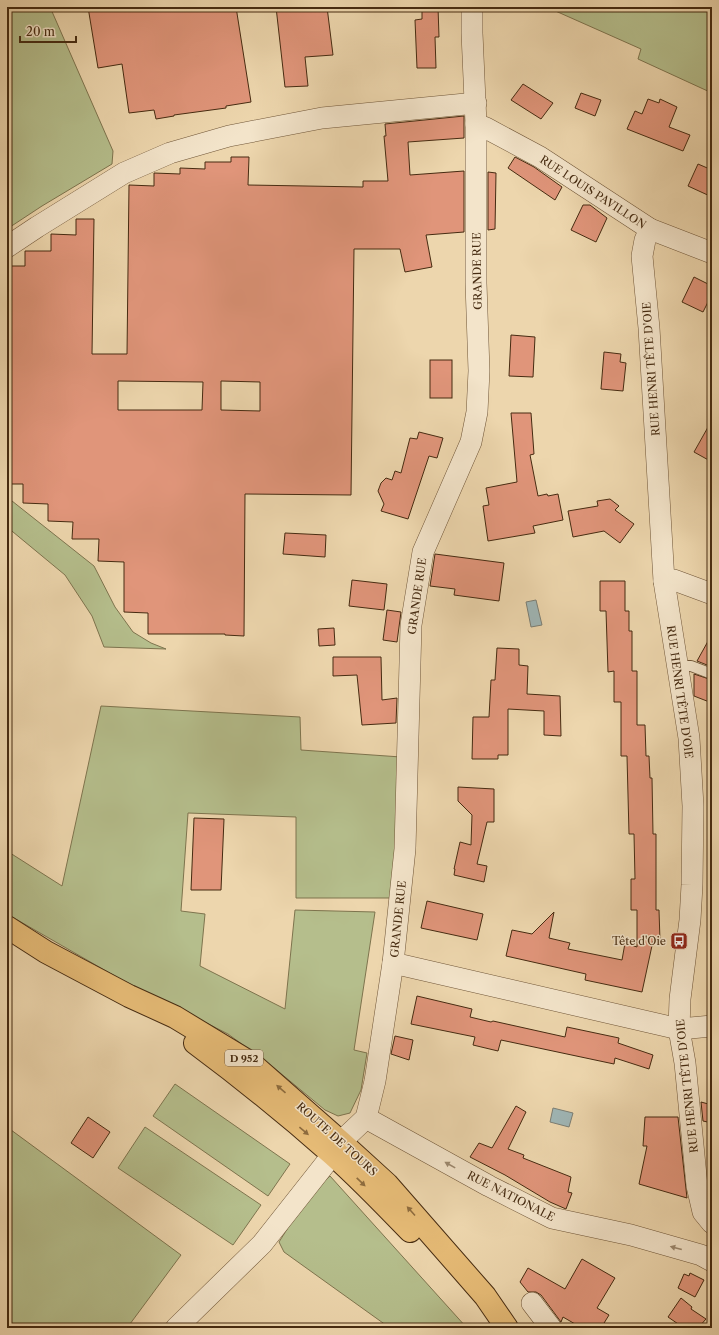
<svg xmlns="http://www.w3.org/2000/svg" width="719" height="1335" viewBox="0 0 719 1335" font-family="'Libre Caslon Text',serif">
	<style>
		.green { fill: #b5be8c; stroke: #7e744e }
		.water { fill: #9fb6b6; stroke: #7b7e74 }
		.building { fill: #e0957a; stroke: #462b11; fill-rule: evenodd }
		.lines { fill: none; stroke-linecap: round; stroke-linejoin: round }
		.service-casing { stroke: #705638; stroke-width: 12 }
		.minor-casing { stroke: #705638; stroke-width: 22 }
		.primary-casing { stroke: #462b11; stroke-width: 24 }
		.service { stroke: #f3e4ca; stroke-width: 10 }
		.minor { stroke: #f3e4ca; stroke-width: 21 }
		.primary { stroke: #e6bb76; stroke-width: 22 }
		.oneway { fill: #8e6c3e }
		.oneway2 { fill: #9c886e }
		.labels { text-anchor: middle; stroke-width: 3; stroke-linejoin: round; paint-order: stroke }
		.shield { fill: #f3e4ca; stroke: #7a6248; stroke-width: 1 }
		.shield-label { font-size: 10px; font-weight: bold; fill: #462b11 }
		.street-label { font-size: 11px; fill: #462b11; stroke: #f3e4ca }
		.poi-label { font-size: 11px; fill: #462b11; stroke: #f3e4ca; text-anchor: end }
	</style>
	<rect width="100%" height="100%" fill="#edd6ad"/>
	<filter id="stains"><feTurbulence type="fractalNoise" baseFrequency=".005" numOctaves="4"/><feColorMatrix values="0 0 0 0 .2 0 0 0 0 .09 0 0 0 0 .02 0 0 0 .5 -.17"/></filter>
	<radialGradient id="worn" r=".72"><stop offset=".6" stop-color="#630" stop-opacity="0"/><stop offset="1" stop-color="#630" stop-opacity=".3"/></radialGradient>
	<g class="green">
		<path d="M7,7H50L113,151L112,164L42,206L7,229Z"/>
		<path d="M552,7H712V93L638,59L641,49L551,9Z"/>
		<path d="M7,497L94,566L115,607L133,632L151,643L166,649L104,647L92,616L65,575L7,527Z"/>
		<path d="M101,706L300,717L301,750L401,757L395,898H296V817L188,813L181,911L205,914L200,966L285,1009L295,910L375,912L354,1050L367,1053L361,1090L350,1113L338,1116L325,1110L273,1067L228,1034L120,979L7,914V851L62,886Z"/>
		<path d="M175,1084L290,1164L268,1196L153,1116Z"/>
		<path d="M7,1127L181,1255L127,1328H7Z"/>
		<path d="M145,1127L261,1205L233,1245L118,1168Z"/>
		<path d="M330,1176L467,1328H390L284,1252L279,1242L308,1196Z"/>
	</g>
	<g class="water">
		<path d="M536,600L542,625L531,627L526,602Z"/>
		<path d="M553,1108L573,1113L569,1127L550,1122Z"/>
	</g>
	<g class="building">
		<path d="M88,7H236L251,102L226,106V108L174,115V116L156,119L154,110L129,113L122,64L98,68Z"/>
		<path d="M276,7H327L333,55L305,57L308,86L285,87Z"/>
		<path d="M422,7H438L439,37H435L436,68H417L415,20L422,19Z"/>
		<path d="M523,84L553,103L541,119L511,100Z"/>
		<path d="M581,93L601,100L595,116L575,108Z"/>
		<path d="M648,99L659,103L660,99L677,107L669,127L690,135L683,151L627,129L635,111L642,114Z"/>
		<path d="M464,116V138L408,142L410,175L464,171V232L426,235L432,267L405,272L400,249H354L351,495L245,494L244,636L225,635V634H148V613L124,612V562L98,561L99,539H72L73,522L48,521V504L23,503V484H7V266H25V251H51V234L76,235V219H94L92,354H127L129,185L154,186V173L180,174V168L205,169V162H231V157H249L248,185L363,187V181H388L384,136H386L385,124ZM118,381L203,382L202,410H118ZM221,381L260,382V411L221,410Z"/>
		<path d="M515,157L534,167L562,187L555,200L508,168Z"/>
		<path d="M698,164L712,170V197L688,186Z"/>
		<path d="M488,172L496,173L495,229L488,230Z"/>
		<path d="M583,205H590L607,218L596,242L571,230Z"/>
		<path d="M694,277L712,286V294L703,312L682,302Z"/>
		<path d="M511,335L535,337L533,377L509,376Z"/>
		<path d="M604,352L621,354L620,362L626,363L623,391L601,389Z"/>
		<rect x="430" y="360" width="22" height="38"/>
		<path d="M511,413H531L534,454L530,455L538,496L547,494L548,496L558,494L563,520L533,526L535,533L488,541L483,506L489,505L486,488L517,482Z"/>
		<path d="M712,420V462L694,452Z"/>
		<path d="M419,432L443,438L437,458L429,456L408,519L381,511L384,504L378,491L381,483L386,478L392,480L395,471L401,473L410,438L417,439Z"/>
		<path d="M610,499L619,506L615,510L634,524L620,543L604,531L573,537L568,511L598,506L597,501Z"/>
		<path d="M285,533L326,535L325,557L283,554Z"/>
		<path d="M435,554L504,563L499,601L454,595L455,589L430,586Z"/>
		<path d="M352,580L387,584L384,610L349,606Z"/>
		<path d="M600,581H625V611H629V631H632V671H637V725H645L646,756H649L650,778H652L653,834H656V910H659L660,941H653L642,992L585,980L586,974L506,956L512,930L532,934L554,912L549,938L570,943L568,949L622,960L625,943L637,947V910H631V879H635L634,834H629L627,756H621V702H614V671L608,672L606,611H600Z"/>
		<path d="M387,610L401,612L397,642L383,640Z"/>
		<path d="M334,628L335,645L319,646L318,629Z"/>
		<path d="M712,634V667L697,661Z"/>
		<path d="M497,648L519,649V665L528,666L527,694L560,696L561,736L544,735V711L508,709V755H498V759H472L473,717H489L491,680H495Z"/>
		<path d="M333,657H381L382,700L397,698L396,723L362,725L357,675L333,676Z"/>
		<path d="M694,674L712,680V703L694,696Z"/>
		<path d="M458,787L494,789V822H487L477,864L487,866L484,882L454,875L455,869H454L460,842L471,845L472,815L458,801Z"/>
		<path d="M194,818L224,819L221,890H191Z"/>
		<path d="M427,901L483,914L477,940L421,928Z"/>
		<path d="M417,996L472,1009L470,1017L491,1022L493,1021L565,1037L567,1027L619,1038L618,1043L653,1055L649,1069L615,1058L614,1064L501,1040L498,1051L473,1045L475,1037L411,1024Z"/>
		<path d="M395,1036L413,1040L409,1060L391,1054Z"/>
		<path d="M701,1102L712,1105V1123L703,1121Z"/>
		<path d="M516,1106L526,1112L508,1149L524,1155L523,1158L571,1177L568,1192L572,1193L566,1209L550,1202L505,1175L470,1157L479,1143L492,1148Z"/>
		<path d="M88,1117L110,1132L93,1158L71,1143Z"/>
		<path d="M645,1117H678L687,1198L639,1184L647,1146H643Z"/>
		<path d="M582,1259L615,1278L597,1308L609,1315L601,1328H582L563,1317L561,1322L541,1295L536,1292H528L520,1282L528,1268L565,1289Z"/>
		<path d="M690,1273L704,1280L695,1297L678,1288L684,1274L689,1276Z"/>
		<path d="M681,1298L692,1307L691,1309L706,1319L698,1328H684L668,1317Z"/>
	</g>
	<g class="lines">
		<defs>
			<path id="service" d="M678,666H691L712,674"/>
			<g id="minor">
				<path d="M476,124L486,128L540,157L650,229L712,253"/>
				<path d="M650,229L645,240L642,256L649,328L664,581L689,738L693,806L692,885L690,920L680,999L679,1029L685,1063L697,1186L703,1212L712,1223"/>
				<path d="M7,247L37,227L124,173L170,153L229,136L322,118L476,103"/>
				<path d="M664,581L674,580L712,594"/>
				<path d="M393,963L679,1029L712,1026"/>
				<path d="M366,1118L489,1186L552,1218L631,1235L701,1255L712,1261"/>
				<path d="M532,1303L551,1328"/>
				<path d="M176,1328L262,1244L348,1135L366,1118L375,1081L393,963L405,849L411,625L423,552L471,442L477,412L479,371L476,283V124L472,33V7"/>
			</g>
			<g id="primary">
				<path d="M7,927L46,952L129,996L175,1017L251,1063L342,1143L387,1184L485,1296L507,1328"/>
				<path d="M195,1043C242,1078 288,1115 332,1154C359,1178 385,1205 410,1231"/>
			</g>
		</defs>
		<use href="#service" class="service-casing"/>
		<use href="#minor" class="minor-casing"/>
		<use href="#primary" class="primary-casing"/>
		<use href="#service" class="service"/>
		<use href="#minor" class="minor"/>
		<use href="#primary" class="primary"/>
	</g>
	<defs><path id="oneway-solid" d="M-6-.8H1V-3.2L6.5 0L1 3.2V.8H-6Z"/></defs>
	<g class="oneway">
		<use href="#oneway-solid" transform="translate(281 1089) rotate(-139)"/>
		<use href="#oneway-solid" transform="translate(304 1131) rotate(40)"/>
		<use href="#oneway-solid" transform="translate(361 1182) rotate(44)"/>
		<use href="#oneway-solid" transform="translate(411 1211) rotate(-132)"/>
	</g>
	<g class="oneway2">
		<use href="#oneway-solid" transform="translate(450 1165) rotate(-151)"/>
		<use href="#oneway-solid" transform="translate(676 1248) rotate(-165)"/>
	</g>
	<defs>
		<symbol id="bus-square" viewBox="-11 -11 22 22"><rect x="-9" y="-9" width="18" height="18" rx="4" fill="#8f2418" stroke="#f3e4ca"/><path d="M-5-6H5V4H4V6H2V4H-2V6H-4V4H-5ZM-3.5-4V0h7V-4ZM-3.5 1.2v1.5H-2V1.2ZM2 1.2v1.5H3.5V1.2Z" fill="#fff"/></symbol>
	</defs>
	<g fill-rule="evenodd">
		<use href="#bus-square" x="669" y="931" width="20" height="20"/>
	</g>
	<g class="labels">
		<rect class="shield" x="225" y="1050" width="38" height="16" rx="3"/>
		<g class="shield-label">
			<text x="244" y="1062">D 952</text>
		</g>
		<g class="street-label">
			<text transform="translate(593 192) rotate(33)" y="4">RUE LOUIS PAVILLON</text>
			<text transform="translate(477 271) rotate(-91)" y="4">GRANDE RUE</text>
			<text transform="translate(651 369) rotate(-94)" y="4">RUE HENRI TÊTE D'OIE</text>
			<text transform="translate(417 596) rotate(-82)" y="4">GRANDE RUE</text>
			<text transform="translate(680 692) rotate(82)" y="4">RUE HENRI TÊTE D'OIE</text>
			<text transform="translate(398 919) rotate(-84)" y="4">GRANDE RUE</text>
			<text transform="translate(687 1086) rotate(-96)" y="4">RUE HENRI TÊTE D'OIE</text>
			<text transform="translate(337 1139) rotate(42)" y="4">ROUTE DE TOURS</text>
			<text transform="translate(511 1196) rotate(27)" y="4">RUE NATIONALE</text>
		</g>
		<g class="poi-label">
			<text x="666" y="945">Tête d'Oie</text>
		</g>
	</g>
	<rect width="719" height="1335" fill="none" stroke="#edd6ad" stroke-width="24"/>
	<rect x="8" y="8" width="703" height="1319" fill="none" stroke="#462b11" stroke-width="2"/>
	<rect x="12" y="12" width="695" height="1311" fill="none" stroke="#462b11"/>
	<path d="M20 36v6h56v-6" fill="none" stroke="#462b11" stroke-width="2"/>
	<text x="26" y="36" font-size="12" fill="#462b11" stroke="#f3e4ca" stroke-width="3" paint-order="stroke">20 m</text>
	<rect width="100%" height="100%" filter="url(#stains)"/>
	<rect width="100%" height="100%" fill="url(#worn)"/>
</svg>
